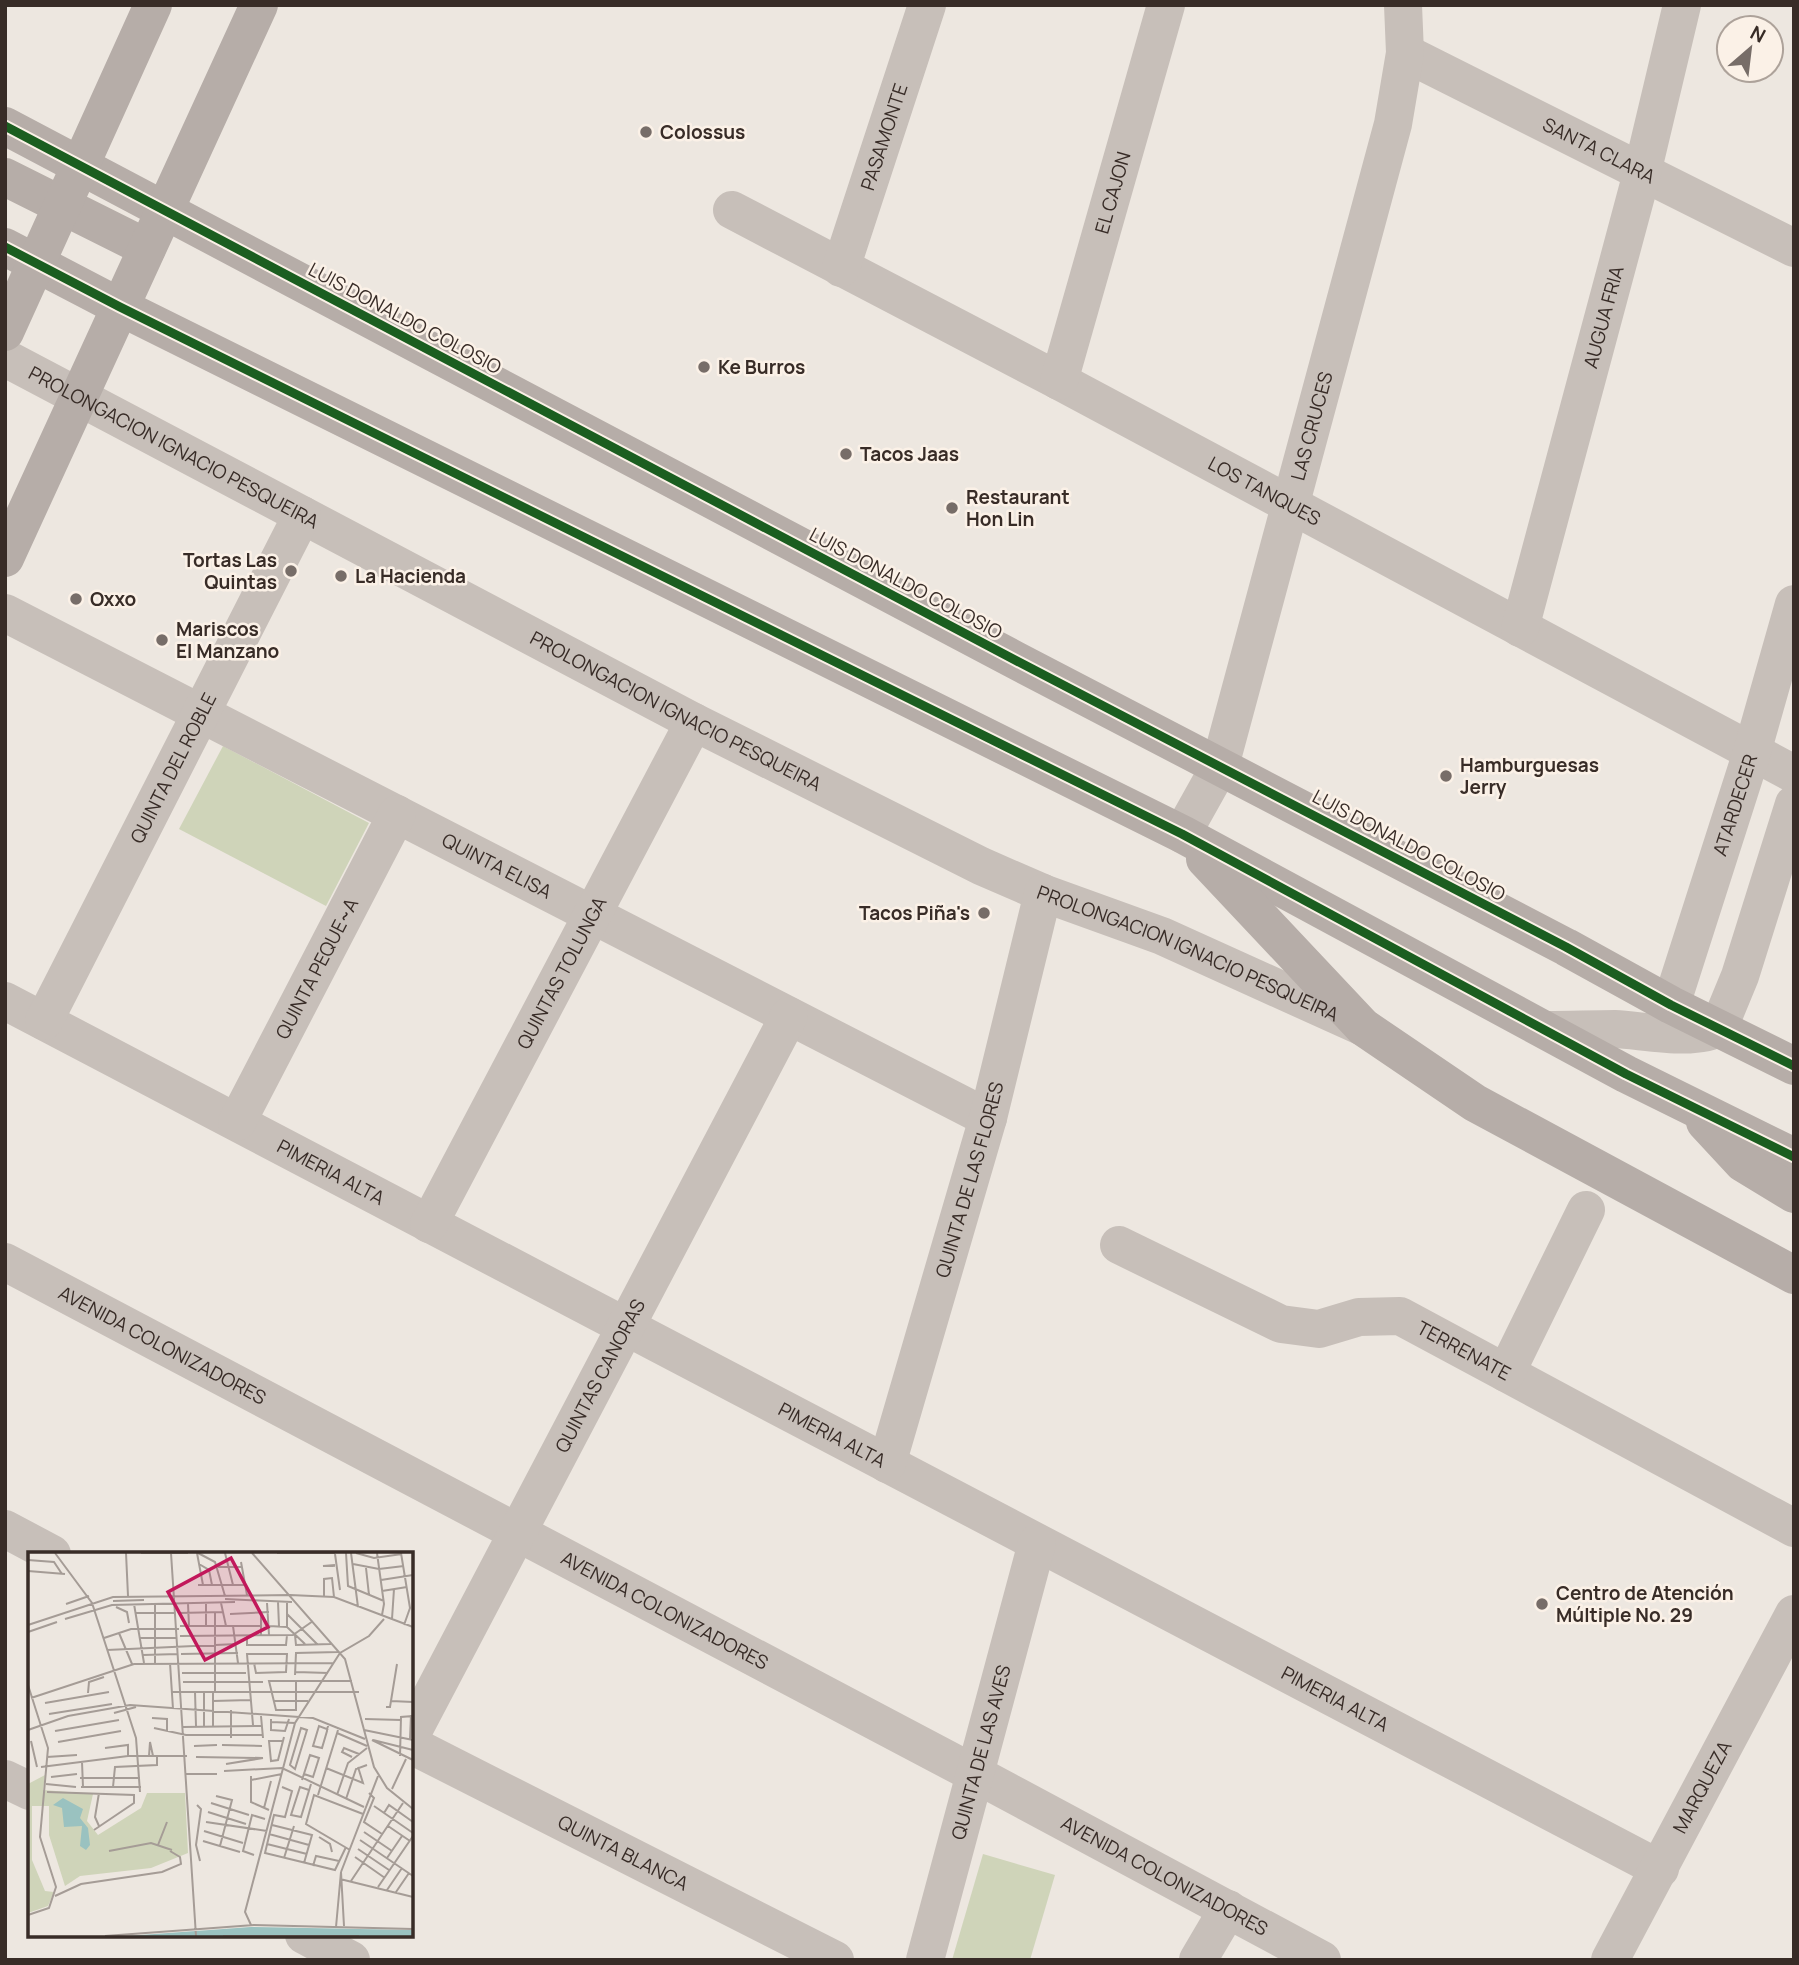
<svg xmlns="http://www.w3.org/2000/svg" width="1799" height="1965" viewBox="0 0 1799 1965" font-family="Manrope,sans-serif">
	<style>
		.green { fill: #cfd4b9 }
		.lines { fill: none; stroke-linecap: round; stroke-linejoin: round }
		.minor { stroke: #c7bfb9; stroke-width: 38 }
		.major { stroke: #b6ada8; stroke-width: 38 }
		.cycleway-casing { stroke: #fbf1e7; stroke-width: 13 }
		.cycleway { stroke: #1b5e20; stroke-width: 9 }
		.poi-dot { fill: #776d68; stroke: #fbf1e7; stroke-width: 2.5 }
		.labels { text-anchor: middle; stroke-width: 5; stroke-linejoin: round; paint-order: stroke }
		.poi-label { font-size: 19px; font-weight: bold; fill: #382c27; stroke: #fbf1e7; text-anchor: start }
		.street-label { font-size: 19px; fill: #382c27; stroke: #fbf1e7 }
		.inset-road { fill: none; stroke: #a59c96; stroke-width: 2 }
		.view { fill: #c2185b; fill-opacity: 0.15; stroke: #c2185b; stroke-width: 3.5 }
		.inset-edge { fill: none; stroke: #382c27; stroke-width: 3.5 }
	</style>
	<rect width="100%" height="100%" fill="#ede7e0"/>
	<g class="green">
		<path d="M223,746L369,823L326,906L179,829Z"/>
		<path d="M983,1854L1055,1875L1030,1960H952Z"/>
	</g>
	<g class="lines">
		<g class="minor">
			<path id="s1" d="M1405,53L1794,248"/>
			<path id="s2" d="M732,210L1059,381L1794,774"/>
			<path id="s3" d="M841,268L927,5"/>
			<path id="s4" d="M5,358L694,722L981,866L1043,893L1162,936L1363,1027"/>
			<path id="s5" d="M1059,381L1166,5"/>
			<path id="s6" d="M5,613L988,1118"/>
			<path id="s7" d="M1520,628L1642,173L1682,5"/>
			<path id="s8" d="M1182,834L1220,766L1393,124L1405,53L1403,5"/>
			<path id="s9" d="M5,1001L1660,1869"/>
			<path id="s10" d="M1671,1005L1752,752L1794,604"/>
			<path id="s11" d="M44,1021L302,515"/>
			<path d="M1548,1030C1570,1030 1593,1029 1615,1029C1642,1030 1696,1042 1719,1027L1740,976L1794,804"/>
			<path id="s12" d="M237,1122L397,814"/>
			<path id="s13" d="M429,1224L694,722"/>
			<path id="s14" d="M1119,1245L1281,1324L1319,1329L1359,1317L1400,1316L1794,1528"/>
			<path id="s15" d="M5,1262L975,1774L1322,1960"/>
			<path d="M1506,1373L1586,1210"/>
			<path id="s16" d="M887,1464L988,1118L1043,893"/>
			<path d="M5,1529L52,1554"/>
			<path id="s17" d="M411,1735L789,1016"/>
			<path id="s18" d="M411,1745L835,1960"/>
			<path d="M5,1779L30,1791"/>
			<path d="M304,1935L351,1960"/>
			<path id="s19" d="M925,1960L1037,1543"/>
			<path d="M1198,1960L1228,1909"/>
			<path id="s20" d="M1610,1960L1794,1614"/>
		</g>
		<g class="major">
			<path d="M5,126L1015,660L1566,947L1671,1005L1794,1066"/>
			<path d="M5,177L147,248"/>
			<path d="M5,247L120,307L1182,834L1626,1074L1794,1157"/>
			<path d="M5,332L153,5"/>
			<path d="M5,558L259,5"/>
			<path d="M1205,859L1363,1027L1475,1103L1794,1275"/>
			<path d="M1705,1122L1743,1163L1794,1194"/>
		</g>
		<defs>
			<g id="cycleway">
				<path d="M5,126L1015,660L1566,947L1671,1005L1794,1066"/>
				<path d="M5,247L120,307L1182,834L1626,1074L1794,1157"/>
			</g>
		</defs>
		<use href="#cycleway" class="cycleway-casing"/>
		<use href="#cycleway" class="cycleway"/>
	</g>
	<g class="poi-dot">
		<circle cx="646" cy="132" r="7"/>
		<circle cx="704" cy="367" r="7"/>
		<circle cx="846" cy="454" r="7"/>
		<circle cx="952" cy="508" r="7"/>
		<circle cx="291" cy="571" r="7"/>
		<circle cx="341" cy="576" r="7"/>
		<circle cx="76" cy="599" r="7"/>
		<circle cx="162" cy="640" r="7"/>
		<circle cx="1446" cy="776" r="7"/>
		<circle cx="984" cy="913" r="7"/>
		<circle cx="1542" cy="1604" r="7"/>
	</g>
	<g class="labels">
		<g class="poi-label">
			<text x="660" y="139">Colossus</text>
			<text x="718" y="374">Ke Burros</text>
			<text x="860" y="461">Tacos Jaas</text>
			<text x="966" y="504">Restaurant<tspan x="966" dy="22">Hon Lin</tspan></text>
			<text x="277" y="567" text-anchor="end">Tortas Las<tspan x="277" dy="22">Quintas</tspan></text>
			<text x="355" y="583">La Hacienda</text>
			<text x="90" y="606">Oxxo</text>
			<text x="176" y="636">Mariscos<tspan x="176" dy="22">El Manzano</tspan></text>
			<text x="1460" y="772">Hamburguesas<tspan x="1460" dy="22">Jerry</tspan></text>
			<text x="970" y="920" text-anchor="end">Tacos Piña's</text>
			<text x="1556" y="1600">Centro de Atención<tspan x="1556" dy="22">Múltiple No. 29</tspan></text>
		</g>
		<g class="street-label">
			<text dy="7" stroke="none"><textPath href="#s3" startOffset="138">PASAMONTE</textPath></text>
			<text dy="7" stroke="none"><textPath href="#s1" startOffset="217">SANTA CLARA</textPath></text>
			<text dy="7" stroke="none"><textPath href="#s5" startOffset="196">EL CAJON</textPath></text>
			<text dy="7" stroke="none"><textPath href="#s7" startOffset="322">AUGUA FRIA</textPath></text>
			<text transform="translate(405 318) rotate(28)" y="7">LUIS DONALDO COLOSIO</text>
			<text dy="7" stroke="none"><textPath href="#s8" startOffset="430">LAS CRUCES</textPath></text>
			<text dy="7" stroke="none"><textPath href="#s4" startOffset="191">PROLONGACION IGNACIO PESQUEIRA</textPath></text>
			<text dy="7" stroke="none"><textPath href="#s2" startOffset="602">LOS TANQUES</textPath></text>
			<text transform="translate(906 583) rotate(28)" y="7">LUIS DONALDO COLOSIO</text>
			<text dy="7" stroke="none"><textPath href="#s4" startOffset="758">PROLONGACION IGNACIO PESQUEIRA</textPath></text>
			<text dy="7" stroke="none"><textPath href="#s11" startOffset="284">QUINTA DEL ROBLE</textPath></text>
			<text dy="7" stroke="none"><textPath href="#s10" startOffset="210">ATARDECER</textPath></text>
			<text transform="translate(1409 845) rotate(28)" y="7">LUIS DONALDO COLOSIO</text>
			<text dy="7" stroke="none"><textPath href="#s6" startOffset="553">QUINTA ELISA</textPath></text>
			<text dy="7" stroke="none"><textPath href="#s4" startOffset="1325">PROLONGACION IGNACIO PESQUEIRA</textPath></text>
			<text dy="7" stroke="none"><textPath href="#s12" startOffset="173">QUINTA PEQUE~A</textPath></text>
			<text dy="7" stroke="none"><textPath href="#s13" startOffset="284">QUINTAS TOLUNGA</textPath></text>
			<text dy="7" stroke="none"><textPath href="#s9" startOffset="368">PIMERIA ALTA</textPath></text>
			<text dy="7" stroke="none"><textPath href="#s16" startOffset="296">QUINTA DE LAS FLORES</textPath></text>
			<text dy="7" stroke="none"><textPath href="#s15" startOffset="178">AVENIDA COLONIZADORES</textPath></text>
			<text dy="7" stroke="none"><textPath href="#s14" startOffset="374">TERRENATE</textPath></text>
			<text dy="7" stroke="none"><textPath href="#s17" startOffset="406">QUINTAS CANORAS</textPath></text>
			<text dy="7" stroke="none"><textPath href="#s9" startOffset="934">PIMERIA ALTA</textPath></text>
			<text dy="7" stroke="none"><textPath href="#s15" startOffset="746">AVENIDA COLONIZADORES</textPath></text>
			<text dy="7" stroke="none"><textPath href="#s9" startOffset="1502">PIMERIA ALTA</textPath></text>
			<text dy="7" stroke="none"><textPath href="#s19" startOffset="215">QUINTA DE LAS AVES</textPath></text>
			<text dy="7" stroke="none"><textPath href="#s20" startOffset="196">MARQUEZA</textPath></text>
			<text dy="7" stroke="none"><textPath href="#s18" startOffset="238">QUINTA BLANCA</textPath></text>
			<text dy="7" stroke="none"><textPath href="#s15" startOffset="1312">AVENIDA COLONIZADORES</textPath></text>
		</g>
	</g>
	<g transform="translate(28 1552)">
		<rect width="385" height="385" fill="#ede7e0"/>
		<path d="M17,223L15,238L65,242L59,269L70,283L113,256L119,241H157L160,301L123,316L52,324L37,334L21,283V254H4V308L17,339L26,340L20,354L0,361V232Z" fill="#cfd4b9"/>
		<path d="M35,246L55,257L52,266L60,276L62,293L58,298L52,294L54,274L36,275L34,256L25,253ZM223,375L385,378V384H99Z" fill="#9ac2c0"/>
		<path class="inset-road" d="M27,1L64,51L108,186L112,240M98,1L100,44M113,1H160M143,1L168,384M169,1L175,33M170,1L187,10L197,44M197,1L205,33M224,1L317,107L346,215L359,236L385,257M249,1H307M318,1L320,34L356,49M323,1L330,55M328,1L346,6L374,2M349,1L356,52L354,63M373,1L382,56L376,73M307,2L312,38M0,8L26,10L34,22M213,10L219,43M171,12L181,18L184,33M325,12L351,17L376,14M307,13L295,14H307M190,15H214M338,16L341,43M0,19L37,22M353,28L385,23M170,33H218M354,39L379,35M296,44V27L304,26L306,45M197,47L264,50M85,49L116,48M250,50L251,74M259,50V75M193,51L198,74M239,51L241,83M38,52L61,44M106,52L116,111M160,52L161,74M178,52V74M88,55L99,60L101,71M187,60V140M108,61H147M151,61L195,60M202,62L241,60M259,62L290,93M37,67L84,53L207,50M364,67L366,37M0,73L85,45L262,43L306,45L385,75M152,74H233M205,74L210,111M241,74L259,75L277,92M0,80L29,70M91,81L104,112M219,83V93H258L259,83M233,83V60M267,83L268,93L303,92M152,84L265,83L285,69M76,86L103,77H151M112,86H149M79,98L209,92M153,102L210,101M115,103L150,102M127,111V52M142,111L145,157M268,120L300,121M154,121H218M267,123L268,101L310,100M155,130H235M268,130V158H248L241,129H324M0,133L20,196L12,285L28,335L21,356L0,363M144,140H331M167,140L168,174M176,140V174M60,141L61,130L76,125M3,146L106,112L306,111M185,149L222,148M246,149H280M363,149L385,150M17,151L81,140M358,155H362L369,112M203,158V186M86,161L108,155M21,162L84,152M233,164L235,186M124,166L139,167V179M243,167V178L257,179L261,167M337,167L373,168M243,170L267,171M225,173L219,102H259L258,120L228,121L226,111M185,174V140M155,175L234,174M126,176L158,183H234M273,176L279,178L267,217L262,213ZM0,178L40,164L102,153L285,166L337,187M300,178L299,177L291,174L285,194L294,196L299,179V177L301,172M336,178L385,188M27,179L91,168M309,181L339,194M382,187L383,163M344,188L385,208M345,188L385,198M3,189L9,215M255,189H241L243,209L250,208L256,185M30,190L93,179M194,193L234,194M166,194L189,193M77,196L100,193V204M121,204L122,190L125,204M372,204L373,165L385,164M19,205L49,203M168,205L235,206M324,205L314,200L316,196L331,202M54,210L55,235M198,212L235,206M13,215L100,204H159M298,216L335,231L330,215M196,219L254,216L336,255M158,222H189M223,224V250L241,258M23,225L49,222M52,226H112M223,228L254,222M274,228L282,203L291,206L285,225L276,222M18,232L48,235M53,235H113M85,235L87,215L129,213V204M254,235L264,239L257,265L246,263L237,301L307,318L318,295M364,237L378,207M281,238L272,235L263,263L273,265L283,232M19,240L106,243V251L66,278M341,241L346,246L336,270L354,282M290,243L310,178M309,243L320,211L339,196M188,244L204,248L192,294M318,247L328,217L339,213M183,251L221,263M169,253L173,257L168,293L172,309M346,254L385,281M236,256L243,229M180,260L218,272M356,261L361,253L385,270M178,270L239,279M244,273L284,283L276,311M71,274L67,265L71,241M360,274L382,289M176,279L215,291M336,280L364,299M241,282L281,293M291,285L302,292L304,300M332,288L385,324M175,289L212,300M239,292L279,302M130,293L139,270M330,297L361,318M322,298L278,272L286,243L335,262M81,299L123,291L144,298M226,303L215,299L224,263L237,267M327,305L357,326M256,306L266,274M359,306L374,284M285,314L288,304L311,309M313,320L350,224M312,327L385,345M323,329L375,251M350,335L385,284M359,338L374,316M368,340L381,321M27,344L53,332L134,320L153,312L152,305L142,299M223,373L217,360L267,171L312,101L341,84L356,67M308,375L313,320L316,374M77,384L226,373L385,377M195,384H331"/>
		<path class="view" d="M203,6L240,75L177,108L140,40Z"/>
		<rect width="385" height="385" class="inset-edge"/>
	</g>
	<rect width="1799" height="1965" fill="none" stroke="#382c27" stroke-width="14"/>
	<g transform="translate(1750 49) rotate(28)"><circle r="33" fill="#fbf1e7" stroke="#ada29a" stroke-width="2"/>
	<path d="M0-5L12 26L0 18L-12 26Z" fill="#776d68"/>
	<text y="-10" font-size="19" font-weight="bold" text-anchor="middle" fill="#382c27">N</text>
	</g>
</svg>
